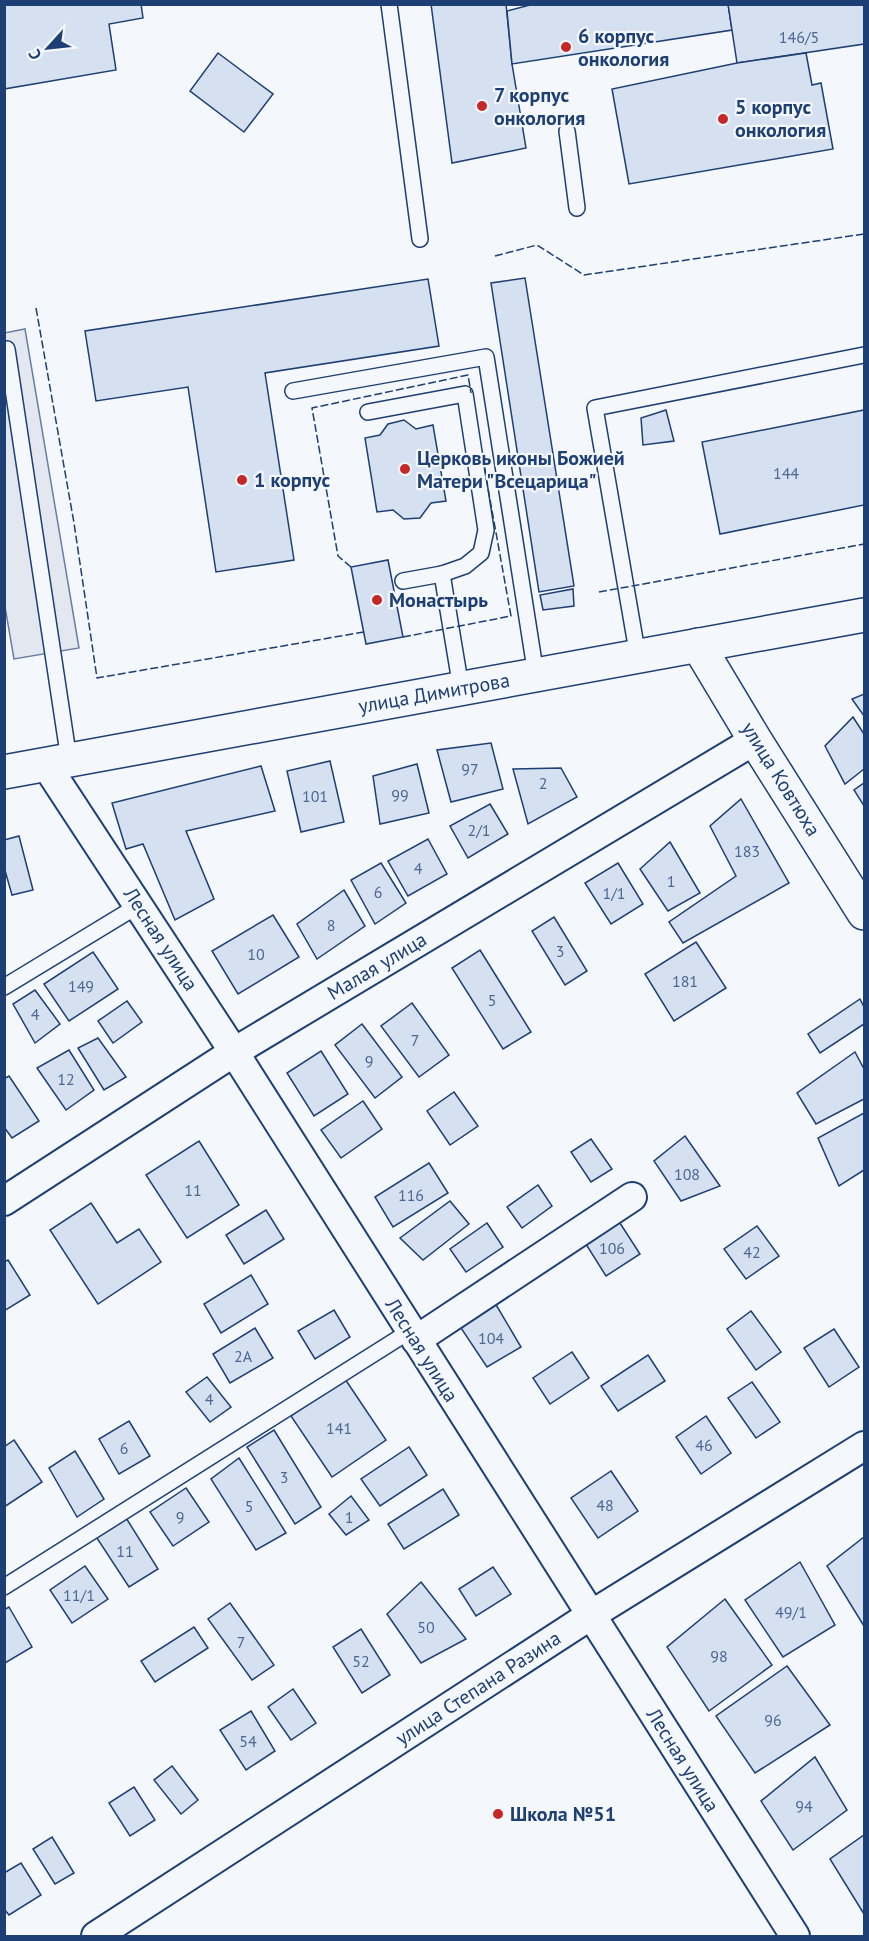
<svg xmlns="http://www.w3.org/2000/svg" width="869" height="1941" viewBox="0 0 869 1941" font-family="'PT Sans',sans-serif">
	<style>
		.parking { fill: #e3e8f0; stroke: #687fa3; stroke-width: 1.5 }
		.building { fill: #d5e0f0; stroke: #1d3f73; stroke-width: 1.5 }
		.lines { fill: none; stroke-linecap: round; stroke-linejoin: round }
		.service-casing { stroke: #1d3f73; stroke-width: 18 }
		.minor-casing { stroke: #1d3f73; stroke-width: 32 }
		.tertiary-casing { stroke: #1d3f73; stroke-width: 36 }
		.service { stroke: #f4f7fb; stroke-width: 15 }
		.minor { stroke: #f4f7fb; stroke-width: 28 }
		.tertiary { stroke: #f4f7fb; stroke-width: 33 }
		.fence { stroke: #1d3f73; stroke-width: 1.5; stroke-dasharray: 8 3; stroke-linecap: butt }
		.poi-dot { fill: #c62828; stroke: #f4f7fb; stroke-width: 2 }
		.labels { text-anchor: middle; stroke-width: 4.5; stroke-linejoin: round; paint-order: stroke }
		.number-label { font-size: 16px; fill: #4b6792 }
		.poi-label { font-size: 20px; font-weight: bold; fill: #1d3f73; stroke: #f4f7fb; text-anchor: start }
		.street-label { font-size: 20px; fill: #1d3f73; stroke: #f4f7fb }
	</style>
	<rect width="100%" height="100%" fill="#f4f7fb"/>
	<path class="parking" d="M25,329L79,648L14,659L4,601V333Z"/>
	<g class="building">
		<path d="M4,4H141L143,18L109,24L116,70L4,89Z"/>
		<path d="M431,4H506L512,64L526,148L452,163Z"/>
		<path d="M534,4H728L732,30L512,64L507,11Z"/>
		<path d="M728,4H864V44L737,63Z"/>
		<path d="M218,53L273,94L244,132L190,91Z"/>
		<path d="M806,53L812,85L821,83L833,149L629,184L612,89L737,63Z"/>
		<path d="M525,278L574,586L539,592L491,283Z"/>
		<path d="M428,279L439,346L265,373L294,560L216,572L188,387L96,401L85,331Z"/>
		<path d="M666,410L674,441L643,445L641,418Z"/>
		<path d="M864,410V505L720,534L702,442Z"/>
		<path d="M404,420L416,429L433,425L446,501L431,503L420,518L404,519L393,510L377,512L365,438L380,435L388,424Z"/>
		<path d="M388,560L403,637L366,644L351,567Z"/>
		<path d="M573,589L574,606L543,610L540,595Z"/>
		<path d="M864,694V716L852,699Z"/>
		<path d="M853,717L864,734V769L845,784L825,746Z"/>
		<path d="M491,743L503,789L451,802L437,750Z"/>
		<path d="M330,761L344,822L301,832L287,771Z"/>
		<path d="M417,764L429,813L380,824L373,776Z"/>
		<path d="M261,766L275,811L186,831L214,899L175,920L143,844L126,849L112,803Z"/>
		<path d="M561,768L577,797L528,824L513,769Z"/>
		<path d="M864,783V806L854,790Z"/>
		<path d="M741,799L789,883L683,943L669,922L736,876L710,826Z"/>
		<path d="M490,804L508,834L468,858L450,826Z"/>
		<path d="M19,836L33,890L12,895L4,867V840Z"/>
		<path d="M428,839L447,874L408,896L388,861Z"/>
		<path d="M670,842L700,893L668,911L640,869Z"/>
		<path d="M381,863L406,903L375,924L351,880Z"/>
		<path d="M618,863L643,904L611,924L585,883Z"/>
		<path d="M344,890L365,926L317,959L297,924Z"/>
		<path d="M273,915L299,957L238,994L212,951Z"/>
		<path d="M554,917L587,971L565,985L532,931Z"/>
		<path d="M696,942L726,988L674,1021L645,974Z"/>
		<path d="M480,950L531,1032L503,1049L452,968Z"/>
		<path d="M93,952L118,989L69,1021L44,984Z"/>
		<path d="M35,990L60,1024L35,1043L13,1004Z"/>
		<path d="M860,999L864,1007V1024L820,1053L808,1034Z"/>
		<path d="M127,1001L142,1022L113,1043L98,1021Z"/>
		<path d="M412,1003L449,1055L419,1077L381,1026Z"/>
		<path d="M362,1024L402,1077L375,1098L335,1045Z"/>
		<path d="M98,1038L126,1077L104,1090L78,1048Z"/>
		<path d="M69,1050L94,1090L66,1110L37,1068Z"/>
		<path d="M321,1051L348,1094L314,1116L287,1073Z"/>
		<path d="M855,1052L864,1069V1099L816,1124L797,1093Z"/>
		<path d="M9,1076L39,1121L12,1138L4,1127V1079Z"/>
		<path d="M454,1092L478,1126L450,1145L427,1111Z"/>
		<path d="M363,1101L382,1129L341,1158L321,1130Z"/>
		<path d="M864,1113V1170L839,1186L818,1138Z"/>
		<path d="M685,1136L720,1186L681,1201L654,1161Z"/>
		<path d="M591,1139L612,1169L591,1182L571,1152Z"/>
		<path d="M199,1141L239,1205L187,1238L146,1175Z"/>
		<path d="M429,1163L448,1193L393,1227L375,1197Z"/>
		<path d="M538,1185L552,1206L522,1228L507,1207Z"/>
		<path d="M450,1201L469,1224L423,1260L400,1238Z"/>
		<path d="M91,1203L117,1243L139,1229L161,1262L98,1304L50,1230Z"/>
		<path d="M266,1210L284,1239L244,1264L226,1235Z"/>
		<path d="M618,1220L640,1254L606,1276L584,1241Z"/>
		<path d="M487,1223L503,1247L466,1272L450,1249Z"/>
		<path d="M757,1226L779,1256L746,1279L724,1249Z"/>
		<path d="M8,1260L30,1295L4,1311V1262Z"/>
		<path d="M251,1275L268,1304L221,1333L204,1304Z"/>
		<path d="M495,1303L521,1347L487,1367L461,1328Z"/>
		<path d="M334,1310L350,1337L315,1359L298,1331Z"/>
		<path d="M751,1311L781,1352L756,1370L727,1329Z"/>
		<path d="M255,1328L273,1358L230,1383L213,1354Z"/>
		<path d="M834,1329L859,1367L829,1387L804,1348Z"/>
		<path d="M572,1352L589,1378L550,1404L533,1378Z"/>
		<path d="M648,1355L665,1381L618,1411L601,1386Z"/>
		<path d="M207,1377L231,1407L210,1422L186,1392Z"/>
		<path d="M345,1379L386,1440L332,1477L291,1416Z"/>
		<path d="M752,1382L780,1422L756,1438L728,1398Z"/>
		<path d="M706,1416L731,1453L701,1474L676,1437Z"/>
		<path d="M129,1421L150,1456L119,1474L99,1439Z"/>
		<path d="M274,1430L321,1507L295,1524L247,1447Z"/>
		<path d="M14,1440L42,1482L4,1507V1447Z"/>
		<path d="M409,1447L427,1475L380,1506L361,1479Z"/>
		<path d="M75,1451L104,1499L77,1517L49,1468Z"/>
		<path d="M239,1458L286,1533L256,1550L211,1479Z"/>
		<path d="M611,1471L638,1511L598,1538L571,1498Z"/>
		<path d="M186,1488L209,1522L173,1546L150,1512Z"/>
		<path d="M443,1489L459,1515L404,1549L388,1524Z"/>
		<path d="M351,1496L369,1520L346,1535L329,1514Z"/>
		<path d="M123,1513L158,1569L129,1587L93,1532Z"/>
		<path d="M864,1537V1626L827,1566Z"/>
		<path d="M800,1562L835,1625L783,1657L745,1600Z"/>
		<path d="M85,1566L108,1599L72,1623L50,1590Z"/>
		<path d="M493,1567L511,1594L476,1616L459,1589Z"/>
		<path d="M421,1582L466,1639L421,1663L387,1614Z"/>
		<path d="M725,1599L772,1665L709,1711L667,1647Z"/>
		<path d="M230,1603L274,1665L252,1680L208,1619Z"/>
		<path d="M9,1607L32,1647L5,1663L4,1610Z"/>
		<path d="M194,1627L208,1648L155,1682L141,1661Z"/>
		<path d="M361,1629L390,1675L362,1693L333,1647Z"/>
		<path d="M787,1666L830,1725L755,1773L716,1716Z"/>
		<path d="M293,1689L316,1723L291,1740L268,1707Z"/>
		<path d="M251,1711L275,1751L246,1770L220,1730Z"/>
		<path d="M815,1757L847,1810L793,1850L761,1801Z"/>
		<path d="M172,1766L198,1800L181,1814L154,1780Z"/>
		<path d="M134,1787L155,1820L130,1836L109,1803Z"/>
		<path d="M864,1835V1914L830,1859Z"/>
		<path d="M52,1837L74,1873L55,1884L33,1849Z"/>
		<path d="M21,1863L41,1895L9,1915L4,1909V1873Z"/>
	</g>
	<g class="lines">
		<defs>
			<g id="service">
				<path d="M389,4L420,239"/>
				<path d="M567,131L577,208"/>
				<path d="M7,349L69,760"/>
				<path d="M293,391L486,357L536,675"/>
				<path d="M368,412L465,394L486,530L481,553L465,566L442,574L403,581"/>
				<path d="M442,574L461,688"/>
				<path d="M638,657L595,408L864,355"/>
				<path d="M4,987L139,905"/>
				<path d="M4,1587L410,1331"/>
			</g>
			<g id="minor">
				<path d="M46,765L234,1052L795,1936"/>
				<path d="M4,1201L234,1052L755,740"/>
				<path d="M416,1340L632,1197"/>
				<path d="M96,1936L591,1615L864,1446"/>
			</g>
			<g id="tertiary">
				<path d="M698,645L755,740L864,913"/>
				<path d="M4,772L864,615"/>
			</g>
		</defs>
		<use href="#service" class="service-casing"/>
		<use href="#minor" class="minor-casing"/>
		<use href="#tertiary" class="tertiary-casing"/>
		<use href="#service" class="service"/>
		<use href="#minor" class="minor"/>
		<use href="#tertiary" class="tertiary"/>
		<g class="fence">
			<path d="M495,256L537,245L584,275L864,234"/>
			<path d="M36,308L74,523L97,678L364,632"/>
			<path d="M351,567L338,556L312,408L468,375L471,393"/>
			<path d="M599,592L864,544"/>
			<path d="M403,637L511,616L482,455"/>
		</g>
	</g>
	<g class="poi-dot">
		<circle cx="566" cy="47" r="6"/>
		<circle cx="482" cy="106" r="6"/>
		<circle cx="723" cy="119" r="6"/>
		<circle cx="405" cy="469" r="6"/>
		<circle cx="242" cy="480" r="6"/>
		<circle cx="377" cy="600" r="6"/>
		<circle cx="498" cy="1814" r="6"/>
	</g>
	<g class="labels">
		<g class="number-label">
			<text x="799" y="43">146/5</text>
			<text x="786" y="479">144</text>
			<text x="470" y="775">97</text>
			<text x="543" y="789">2</text>
			<text x="400" y="801">99</text>
			<text x="315" y="802">101</text>
			<text x="479" y="836">2/1</text>
			<text x="747" y="857">183</text>
			<text x="418" y="874">4</text>
			<text x="671" y="887">1</text>
			<text x="378" y="898">6</text>
			<text x="614" y="899">1/1</text>
			<text x="331" y="931">8</text>
			<text x="560" y="957">3</text>
			<text x="256" y="960">10</text>
			<text x="685" y="987">181</text>
			<text x="81" y="992">149</text>
			<text x="492" y="1006">5</text>
			<text x="35" y="1020">4</text>
			<text x="415" y="1046">7</text>
			<text x="369" y="1067">9</text>
			<text x="66" y="1085">12</text>
			<text x="687" y="1180">108</text>
			<text x="193" y="1196">11</text>
			<text x="411" y="1201">116</text>
			<text x="612" y="1254">106</text>
			<text x="752" y="1258">42</text>
			<text x="491" y="1344">104</text>
			<text x="243" y="1362">2А</text>
			<text x="209" y="1405">4</text>
			<text x="339" y="1434">141</text>
			<text x="704" y="1451">46</text>
			<text x="124" y="1454">6</text>
			<text x="284" y="1483">3</text>
			<text x="605" y="1511">48</text>
			<text x="249" y="1512">5</text>
			<text x="180" y="1523">9</text>
			<text x="349" y="1523">1</text>
			<text x="125" y="1557">11</text>
			<text x="79" y="1601">11/1</text>
			<text x="791" y="1618">49/1</text>
			<text x="426" y="1633">50</text>
			<text x="241" y="1648">7</text>
			<text x="719" y="1662">98</text>
			<text x="361" y="1667">52</text>
			<text x="773" y="1726">96</text>
			<text x="248" y="1747">54</text>
			<text x="804" y="1812">94</text>
		</g>
		<g class="poi-label">
			<text x="578" y="43">6 корпус<tspan x="578" dy="23">онкология</tspan></text>
			<text x="494" y="102">7 корпус<tspan x="494" dy="23">онкология</tspan></text>
			<text x="735" y="114">5 корпус<tspan x="735" dy="23">онкология</tspan></text>
			<text x="417" y="465">Церковь иконы Божией<tspan x="417" dy="23">Матери "Всецарица"</tspan></text>
			<text x="254" y="487">1 корпус</text>
			<text x="389" y="607">Монастырь</text>
			<text x="510" y="1821">Школа №51</text>
		</g>
		<g class="street-label">
			<text transform="translate(434 693) rotate(-10)" y="7">улица Димитрова</text>
			<text transform="translate(781 779) rotate(58)" y="7">улица Ковтюха</text>
			<text transform="translate(161 939) rotate(57)" y="7">Лесная улица</text>
			<text transform="translate(377 966) rotate(-31)" y="7">Малая улица</text>
			<text transform="translate(422 1350) rotate(58)" y="7">Лесная улица</text>
			<text transform="translate(478 1688) rotate(-33)" y="7">улица Степана Разина</text>
			<text transform="translate(683 1760) rotate(58)" y="7">Лесная улица</text>
		</g>
	</g>
	<rect width="869" height="1941" fill="none" stroke="#1d3f73" stroke-width="12"/>
	<g transform="translate(48 48) rotate(243)" stroke="#f4f7fb" stroke-width="4.5" paint-order="stroke">
	<path d="M0-4.5L10 22L0 15L-10 22Z" fill="#1d3f73"/>
	<text y="-9" font-size="16" font-weight="bold" text-anchor="middle" fill="#1d3f73">С</text>
	</g>
</svg>
